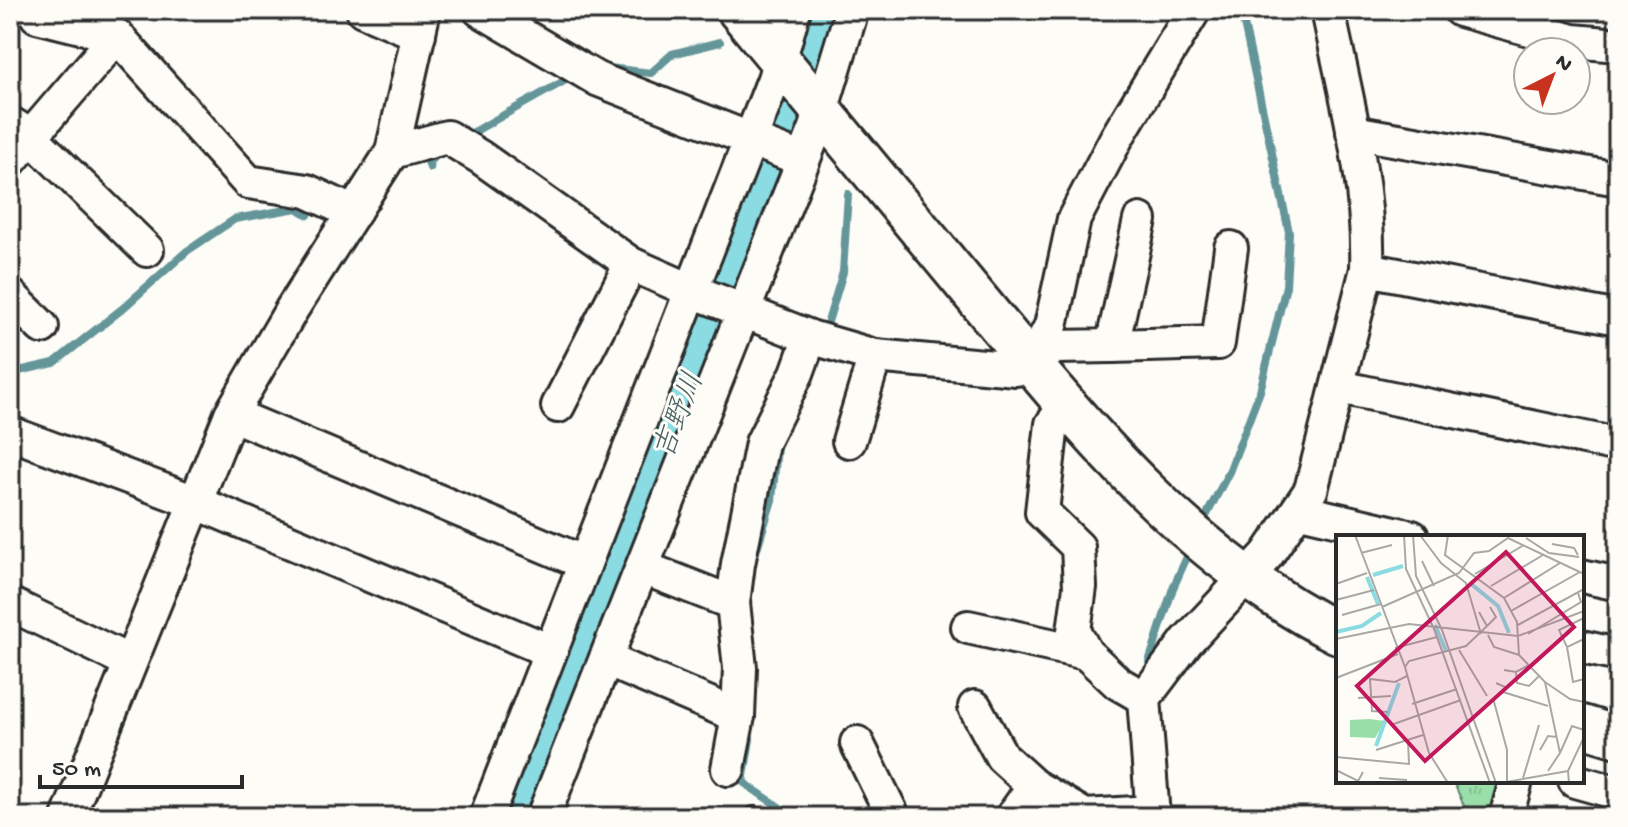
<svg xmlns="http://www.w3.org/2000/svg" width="1628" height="827" viewBox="0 0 1628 827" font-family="'Gochi Hand','Klee One',sans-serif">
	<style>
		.park { fill: url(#park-tufts); stroke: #62846a; stroke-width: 2 }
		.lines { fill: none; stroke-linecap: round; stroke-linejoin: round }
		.stream { stroke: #649599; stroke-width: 8 }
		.river { stroke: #8adce2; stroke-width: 48 }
		.service-casing { stroke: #2b2b2b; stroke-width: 22 }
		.minor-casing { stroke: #2b2b2b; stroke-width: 38 }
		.tertiary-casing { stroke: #2b2b2b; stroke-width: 46 }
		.service { stroke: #fdfcf7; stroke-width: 16 }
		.minor { stroke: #fdfcf7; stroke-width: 32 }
		.tertiary { stroke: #fdfcf7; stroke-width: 40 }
		.labels { text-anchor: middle; stroke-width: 6; stroke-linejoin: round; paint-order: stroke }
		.water-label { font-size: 30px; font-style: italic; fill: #486062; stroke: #fdfcf7 }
		.inset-river { fill: none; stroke: #8adce2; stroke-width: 4 }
		.inset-road { fill: none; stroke: #a9a8a5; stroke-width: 2 }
		.view { fill: #c2185b; fill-opacity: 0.15; stroke: #c2185b; stroke-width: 4 }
		.inset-edge { fill: none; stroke: #2b2b2b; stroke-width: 4 }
	</style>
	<defs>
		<pattern id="park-tufts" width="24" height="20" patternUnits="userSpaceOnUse" patternTransform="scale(2)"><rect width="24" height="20" fill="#9adea9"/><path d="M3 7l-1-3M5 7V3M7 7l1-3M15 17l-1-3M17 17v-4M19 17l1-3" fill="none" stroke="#85bf92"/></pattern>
	</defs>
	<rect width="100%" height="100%" fill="#fdfcf7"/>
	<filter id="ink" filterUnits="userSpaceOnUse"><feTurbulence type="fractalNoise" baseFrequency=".0125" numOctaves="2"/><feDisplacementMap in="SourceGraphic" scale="16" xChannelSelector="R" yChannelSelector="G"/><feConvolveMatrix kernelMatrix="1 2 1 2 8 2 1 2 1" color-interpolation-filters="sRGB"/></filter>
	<g filter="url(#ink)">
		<path class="park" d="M1453,781H1504L1493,817H1469Z"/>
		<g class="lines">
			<g class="stream">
				<path d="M609,68L651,73L672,54L720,42"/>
				<path d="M463,138L573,76"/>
				<path d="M430,168L428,162L442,152"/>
				<path d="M824,335L843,272L848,194"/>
				<path d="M10,373L54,363L122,309L187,251L235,219L297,208L308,215"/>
				<path d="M1202,524L1229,472L1260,391L1286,286L1289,232L1241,10"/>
				<path d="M754,558L772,500L777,447"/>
				<path d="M1151,674L1149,662L1173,588L1191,548"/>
				<path d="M750,739L743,782L782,809L779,817"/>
			</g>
			<path class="river" d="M524,817L770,170L820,10"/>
			<defs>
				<path id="service" d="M754,817V816"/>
				<g id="minor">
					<path d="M363,10L419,34"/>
					<path d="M480,10L597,79L803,160"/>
					<path d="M1460,10L1573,41L1618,45"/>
					<path d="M37,16L117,36"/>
					<path d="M10,123L29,135L147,250"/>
					<path d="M1353,132L1618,179"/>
					<path d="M392,152L447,137L480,157L631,264L690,290L810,337L875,356L1016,369L1031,364L1055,347L1112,346L1140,220"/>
					<path d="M10,161L117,36L248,182L307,191L354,213"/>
					<path d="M1367,269L1618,318"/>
					<path d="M10,295L42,327"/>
					<path d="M1112,346L1218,343L1231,248"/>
					<path d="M1031,364L1051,326L1074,219L1117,137L1194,10"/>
					<path d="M1339,387L1618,445"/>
					<path d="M1067,405L1052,424L1042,512L1078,547L1080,587L1074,631L1086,653L1118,683L1144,698"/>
					<path d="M558,406L631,264"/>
					<path d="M231,414L585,563"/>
					<path d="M10,433L195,502L550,651"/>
					<path d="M849,441L875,356"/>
					<path d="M1300,511L1412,537"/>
					<path d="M644,568L733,603"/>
					<path d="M1582,576L1618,584"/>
					<path d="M10,604L130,662"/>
					<path d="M968,627L1086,653"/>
					<path d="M1582,647L1618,655"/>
					<path d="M607,660L738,716"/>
					<path d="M975,707L1002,757L1034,786L1085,816L1152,812"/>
					<path d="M857,743L892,814L885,817"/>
					<path d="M728,769L738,716L740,668L733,603L738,564L762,443L797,373L810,337"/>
					<path d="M1575,781L1618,793"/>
					<path d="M68,817L231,414L292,309L392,152L424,10"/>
					<path d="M486,817L774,79L794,10"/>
					<path d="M543,817L816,128L852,10"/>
					<path d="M1012,817L1034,786"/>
					<path d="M1153,817L1144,698L1187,641L1267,555L1311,490L1367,269C1370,183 1345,94 1328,10"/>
					<path d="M1506,817L1516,781"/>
				</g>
				<g id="tertiary">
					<path d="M738,10C815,103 892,196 969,289C1077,419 1184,556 1338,633"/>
					<path d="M1582,726L1618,737"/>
				</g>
			</defs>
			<use href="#service" class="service-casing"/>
			<use href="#minor" class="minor-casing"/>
			<use href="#tertiary" class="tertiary-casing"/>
			<use href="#service" class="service"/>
			<use href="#minor" class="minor"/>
			<use href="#tertiary" class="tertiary"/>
		</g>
	</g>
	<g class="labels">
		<g class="water-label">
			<text transform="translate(677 415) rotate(-69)" y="10">吉野川</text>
		</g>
	</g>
	<g transform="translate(1336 535)">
		<rect width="248" height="248" fill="#fdfcf7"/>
		<path d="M14,185L33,184L49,186L39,203L14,202Z" fill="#9adea9"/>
		<path class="inset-river" d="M37,40L67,31M31,42L42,69M134,48L162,71L173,98M99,90L110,116M0,97L26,91L45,78M40,211L63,148"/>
		<path class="inset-road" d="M19,0L69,132L93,218L112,248M68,0L70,34L98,94L154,248M77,0L80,41L106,95L160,248M84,0L105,28L130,48L145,99M112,0L109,20L168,63L181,87L183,120M190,3L213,18L243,22M216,9L238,13L242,20M25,18L56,10M86,26L98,51M139,39L188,10M0,49L31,38M155,51L207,20M168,63L224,28M0,65L38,55M46,72L123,38L138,18L153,16L172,3L248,39M175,76L244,37M6,80L45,69M182,90L248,54M151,91L160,82L154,72M192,99L245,67L242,58M152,100L158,112L183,120L209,147L224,218L212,236M0,104L73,89L182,101L248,76M248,104L231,112L237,147L248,144M231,112L223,95L248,83M59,113L101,102M123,115L151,161M69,132L73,126L130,111L151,91L143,77M168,135L180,137L193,130M180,137L181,148L193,151L204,140M0,143L62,119M209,147L234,164L248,167M160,148L169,152L167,157L212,171M22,163L55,161M157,163L171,215V247M76,169L121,154M52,177L36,176L34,144L59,147L71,141M55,190L125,165M40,215L87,200M204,215L212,201L221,202M224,218L236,191L248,195M0,222L73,229L72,205M0,235L22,246L27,237M43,243L71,245M187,243L203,190M170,247L232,236M233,248L232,236L248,202"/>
		<path class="view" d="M170,17L238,92L89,226L21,151Z"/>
		<rect width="248" height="248" class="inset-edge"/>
	</g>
	<rect width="1628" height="827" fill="none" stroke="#fdfcf7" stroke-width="40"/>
	<rect x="20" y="20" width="1588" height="787" fill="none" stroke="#2b2b2b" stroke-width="3" filter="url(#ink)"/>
	<g transform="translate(1552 76) rotate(42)"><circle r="38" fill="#fdfcf7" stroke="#a9a8a5" stroke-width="2"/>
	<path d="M0-6L14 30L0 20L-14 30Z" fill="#c8321e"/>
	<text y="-12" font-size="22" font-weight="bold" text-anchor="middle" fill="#2b2b2b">N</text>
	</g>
	<path d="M40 775v12h202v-12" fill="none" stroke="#2b2b2b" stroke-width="4"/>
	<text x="52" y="775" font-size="24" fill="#2b2b2b" stroke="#fdfcf7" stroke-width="6" paint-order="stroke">50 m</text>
</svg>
